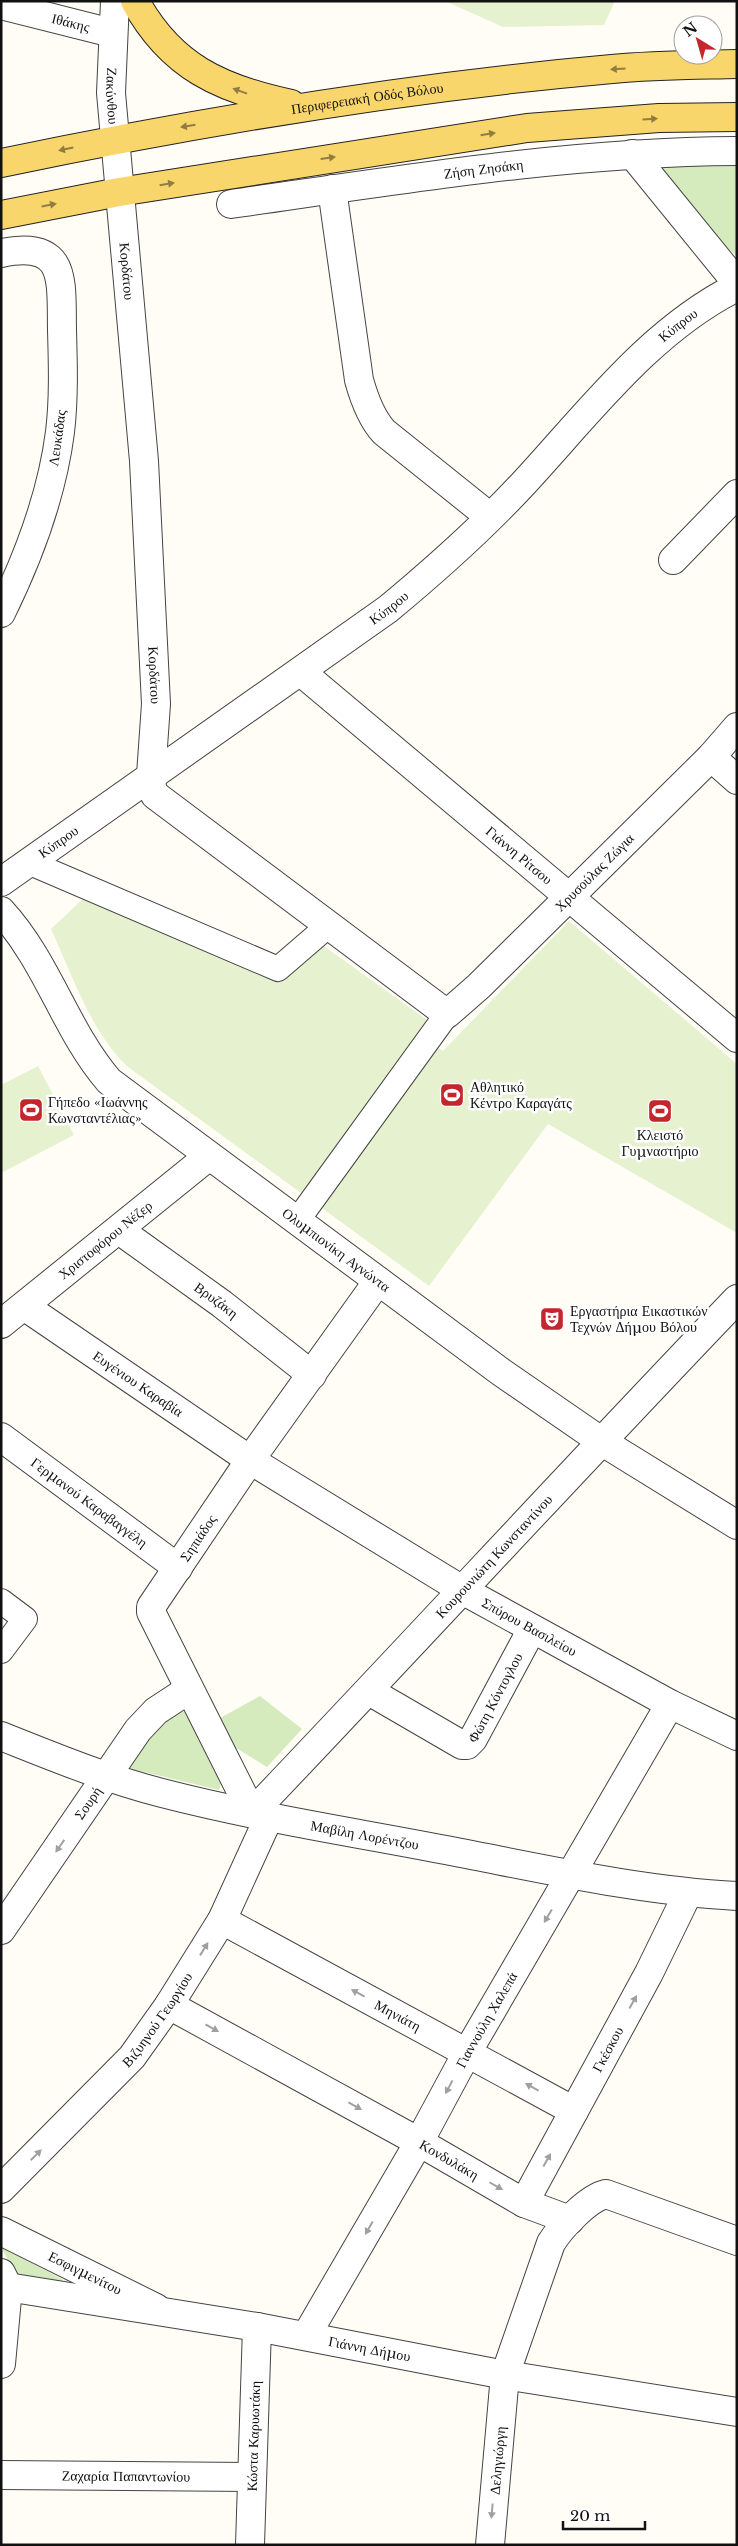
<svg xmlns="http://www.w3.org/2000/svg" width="738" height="2546" viewBox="0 0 738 2546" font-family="'Libre Baskerville',serif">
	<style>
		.green { fill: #d5ebbd }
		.pitch { fill: #e6f2cf }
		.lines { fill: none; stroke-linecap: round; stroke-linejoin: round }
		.pedestrian-casing { stroke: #444; stroke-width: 26 }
		.minor-casing { stroke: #444; stroke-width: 30 }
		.tertiary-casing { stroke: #444; stroke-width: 30 }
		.primary-casing { stroke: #222; stroke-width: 30 }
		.pedestrian { stroke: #fff; stroke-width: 24 }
		.minor { stroke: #fff; stroke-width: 28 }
		.tertiary { stroke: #fff; stroke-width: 28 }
		.primary { stroke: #f9d66b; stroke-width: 28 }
		.oneway { fill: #917d42 }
		.oneway2 { fill: #a0a0a0 }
		.labels { text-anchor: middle; stroke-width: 5; stroke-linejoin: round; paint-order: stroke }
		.street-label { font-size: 14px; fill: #111; stroke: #fff }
		.poi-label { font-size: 14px; fill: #111; stroke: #fff; text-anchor: start }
	</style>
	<rect width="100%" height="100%" fill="#fffdf5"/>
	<g class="green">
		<path d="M737,157V256L707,232L651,162Z"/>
		<path d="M260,1696L302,1729L267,1767L233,1746L220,1718Z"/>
		<path d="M179,1710L190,1714L221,1782L219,1790L132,1769L127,1760L159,1724Z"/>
		<path d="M1,2247L62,2279L63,2283L15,2273Z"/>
	</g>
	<g class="pitch">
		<path d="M445,1H615L604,25L503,27Z"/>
		<path d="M86,896L184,935L275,982L321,944L430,1022L421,1035L443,1051L569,921L737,1064V1233L548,1124L429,1286L128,1067C91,1033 72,974 51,929Z"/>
		<path d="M38,1066L74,1135L1,1173V1085Z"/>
	</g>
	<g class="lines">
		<defs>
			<g id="pedestrian">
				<path d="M28,862L278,969L329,925"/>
				<path d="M297,1221L447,1014"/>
				<path d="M1,1601L25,1619L1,1651"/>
			</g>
			<g id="minor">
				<path id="s1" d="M1,5L112,33"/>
				<path d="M632,154L737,283"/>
				<path d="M332,189L359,380C364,398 371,418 384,432L490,517"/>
				<path id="s2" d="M231,204C400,180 566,152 737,151"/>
				<path d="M1,253C68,239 61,281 62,330C63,364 64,399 60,432C52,495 29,556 1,613"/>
				<path d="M673,560L737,494"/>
				<path id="s3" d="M301,672L737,1038"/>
				<path d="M711,757L737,780"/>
				<path id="s4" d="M151,775L152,788L155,795L447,1014L479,986L711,757L737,727"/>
				<path id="s5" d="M1,911C48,962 65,1030 109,1081L501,1372L601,1441L737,1525"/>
				<path id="s6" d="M119,1230L222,1304L312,1375"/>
				<path id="s7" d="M378,1281L250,1460L151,1607V1612L252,1813C414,1643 574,1469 737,1299"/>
				<path id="s8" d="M24,1306L250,1460L464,1591L670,1704L737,1736"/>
				<path id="s9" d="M1,1324L209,1156"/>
				<path id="s10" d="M1,1437L178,1568"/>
				<path id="s11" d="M369,1691L462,1745H467L473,1739L532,1629"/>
				<path id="s12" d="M1,1736C54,1757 107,1779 162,1793C259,1818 358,1833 456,1852C549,1870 642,1891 737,1896"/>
				<path id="s13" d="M222,1920L574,2111"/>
				<path id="s14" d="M1,1930L138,1730L156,1711L188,1690"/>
				<path id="s15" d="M169,2005L419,2142L524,2203L570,2220"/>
				<path id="s16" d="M1,2189L132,2057L169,2005L222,1920L269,1817"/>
				<path id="s17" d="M524,2203L649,1973L688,1893"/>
				<path id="s18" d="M1,2231L156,2308"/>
				<path d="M1,2273L8,2287L1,2364"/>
				<path id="s19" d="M306,2336L419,2142L468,2051L670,1704"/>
				<path id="s20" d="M1,2475L252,2477"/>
				<path id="s21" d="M250,2545L257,2327"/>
				<path id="s22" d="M490,2545L505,2375L551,2243C561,2227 588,2198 606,2194L737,2241"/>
			</g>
			<g id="tertiary">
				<path id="s23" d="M115,1L111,93L144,461L156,704L151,775"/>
				<path id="s24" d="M1,882L388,609C435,570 481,529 522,485C587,415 650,330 737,287"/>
				<path id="s25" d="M1,2286L257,2327L505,2375L737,2412"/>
			</g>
			<g id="primary">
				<path d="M135,1C171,67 221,89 291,104"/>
				<path id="s26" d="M1,163C203,121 407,87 612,69C653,65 696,65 737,64"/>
				<path d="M1,215L119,192L527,128L659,118L737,117"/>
			</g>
		</defs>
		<use href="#pedestrian" class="pedestrian-casing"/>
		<use href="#minor" class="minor-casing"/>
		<use href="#tertiary" class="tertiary-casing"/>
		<use href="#primary" class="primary-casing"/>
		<use href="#pedestrian" class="pedestrian"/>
		<use href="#minor" class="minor"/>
		<use href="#tertiary" class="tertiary"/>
		<use href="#primary" class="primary"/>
	</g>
	<defs><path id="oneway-solid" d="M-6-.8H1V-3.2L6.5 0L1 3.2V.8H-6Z" transform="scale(1.25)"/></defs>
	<g class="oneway">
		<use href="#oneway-solid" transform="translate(618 69) rotate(177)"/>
		<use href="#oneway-solid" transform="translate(240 91) rotate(-160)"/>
		<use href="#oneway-solid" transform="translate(650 119) rotate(-4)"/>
		<use href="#oneway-solid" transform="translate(188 126) rotate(171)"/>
		<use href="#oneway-solid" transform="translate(488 134) rotate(-9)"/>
		<use href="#oneway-solid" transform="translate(66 149) rotate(168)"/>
		<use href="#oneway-solid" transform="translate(328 158) rotate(-8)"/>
		<use href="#oneway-solid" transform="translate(167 184) rotate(-9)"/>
		<use href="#oneway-solid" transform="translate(49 205) rotate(-11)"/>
	</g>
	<g class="oneway2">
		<use href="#oneway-solid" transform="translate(60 1846) rotate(125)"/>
		<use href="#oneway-solid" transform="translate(548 1916) rotate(121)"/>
		<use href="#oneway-solid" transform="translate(204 1949) rotate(-58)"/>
		<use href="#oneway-solid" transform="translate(358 1993) rotate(-152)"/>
		<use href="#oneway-solid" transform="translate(633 2002) rotate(-61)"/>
		<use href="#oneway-solid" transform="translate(212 2028) rotate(29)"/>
		<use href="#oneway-solid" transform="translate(449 2087) rotate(118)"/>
		<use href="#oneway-solid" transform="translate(532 2087) rotate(-151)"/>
		<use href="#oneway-solid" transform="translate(355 2106) rotate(29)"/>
		<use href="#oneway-solid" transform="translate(36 2155) rotate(-45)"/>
		<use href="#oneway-solid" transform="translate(547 2160) rotate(-61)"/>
		<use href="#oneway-solid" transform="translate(496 2186) rotate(30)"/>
		<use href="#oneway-solid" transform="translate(369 2228) rotate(120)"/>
		<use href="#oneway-solid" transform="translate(492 2511) rotate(95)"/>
	</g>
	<defs>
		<symbol id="stadium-square" viewBox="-11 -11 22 22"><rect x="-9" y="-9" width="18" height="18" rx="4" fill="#c4262e" stroke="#fff"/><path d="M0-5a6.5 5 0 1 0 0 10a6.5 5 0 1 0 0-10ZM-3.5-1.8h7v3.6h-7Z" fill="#fff"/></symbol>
		<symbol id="theatre-square" viewBox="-11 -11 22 22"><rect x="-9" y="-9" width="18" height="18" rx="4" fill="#c4262e" stroke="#fff"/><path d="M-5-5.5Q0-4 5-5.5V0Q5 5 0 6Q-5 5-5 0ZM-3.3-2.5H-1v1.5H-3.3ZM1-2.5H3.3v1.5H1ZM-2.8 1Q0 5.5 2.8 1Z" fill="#fff"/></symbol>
	</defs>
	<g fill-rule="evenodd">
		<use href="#stadium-square" x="438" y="1081" width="28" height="28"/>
		<use href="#stadium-square" x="17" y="1096" width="28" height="28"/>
		<use href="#stadium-square" x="646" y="1097" width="28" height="28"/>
		<use href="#theatre-square" x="538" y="1305" width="28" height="28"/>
	</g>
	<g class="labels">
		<g class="street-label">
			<text dy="5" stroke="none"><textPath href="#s1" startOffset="72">Ιθάκης</textPath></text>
			<text dy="5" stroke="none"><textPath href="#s23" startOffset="95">Ζακύνθου</textPath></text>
			<text dy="5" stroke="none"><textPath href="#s26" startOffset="372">Περιφερειακή Οδός Βόλου</textPath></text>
			<text dy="5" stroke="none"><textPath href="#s2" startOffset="255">Ζήση Ζησάκη</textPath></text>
			<text dy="5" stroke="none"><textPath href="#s23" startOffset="271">Κορδάτου</textPath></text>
			<text dy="5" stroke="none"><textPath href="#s24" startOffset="880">Κύπρου</textPath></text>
			<text transform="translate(57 438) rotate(-82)" y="5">Λευκάδας</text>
			<text dy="5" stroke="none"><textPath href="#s24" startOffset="475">Κύπρου</textPath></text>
			<text dy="5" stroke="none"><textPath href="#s23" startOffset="676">Κορδάτου</textPath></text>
			<text dy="5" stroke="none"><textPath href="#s24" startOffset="70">Κύπρου</textPath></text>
			<text dy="5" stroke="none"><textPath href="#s3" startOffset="285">Γιάννη Ρίτσου</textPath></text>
			<text dy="5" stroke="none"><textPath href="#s4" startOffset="590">Χρυσούλας Ζώγια</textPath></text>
			<text dy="5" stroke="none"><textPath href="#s9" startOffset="134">Χριστοφόρου Νέζερ</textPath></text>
			<text dy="5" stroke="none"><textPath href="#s5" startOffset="485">Ολυμπιονίκη Αγνώντα</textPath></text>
			<text dy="5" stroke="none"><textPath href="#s6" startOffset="120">Βρυζάκη</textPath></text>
			<text dy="5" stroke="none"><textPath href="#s8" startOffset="138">Ευγένιου Καραβία</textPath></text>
			<text dy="5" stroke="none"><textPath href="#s10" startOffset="110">Γερμανού Καραβαγγέλη</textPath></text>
			<text transform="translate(198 1538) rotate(-56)" y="5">Σηπιάδος</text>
			<text dy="5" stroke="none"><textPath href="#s7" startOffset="980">Κουρουνιώτη Κωνσταντίνου</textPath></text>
			<text dy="5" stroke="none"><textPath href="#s8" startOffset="599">Σπύρου Βασιλείου</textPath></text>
			<text dy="5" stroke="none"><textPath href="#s11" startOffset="168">Φώτη Κόντογλου</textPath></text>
			<text dy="5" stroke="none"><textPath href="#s14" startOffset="154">Σουρή</textPath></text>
			<text dy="5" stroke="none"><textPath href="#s12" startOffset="378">Μαβίλη Λορέντζου</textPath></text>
			<text dy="5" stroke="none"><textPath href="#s13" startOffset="200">Μηνιάτη</textPath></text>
			<text dy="5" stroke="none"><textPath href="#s16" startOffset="231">Βιζυηνού Γεωργίου</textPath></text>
			<text dy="5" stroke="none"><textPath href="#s19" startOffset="364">Γιαννούλη Χαλεπά</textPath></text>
			<text dy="5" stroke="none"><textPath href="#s17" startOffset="175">Γκέσκου</textPath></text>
			<text dy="5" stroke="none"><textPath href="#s15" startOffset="320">Κονδυλάκη</textPath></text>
			<text dy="5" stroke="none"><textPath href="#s18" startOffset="94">Εσφιγμενίτου</textPath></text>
			<text dy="5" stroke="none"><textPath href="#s25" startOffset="374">Γιάννη Δήμου</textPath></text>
			<text dy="5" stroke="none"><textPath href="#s21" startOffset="109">Κώστα Καρυωτάκη</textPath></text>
			<text dy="5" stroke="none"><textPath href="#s22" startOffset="85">Δεληγιώργη</textPath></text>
			<text dy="5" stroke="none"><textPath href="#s20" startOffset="125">Ζαχαρία Παπαντωνίου</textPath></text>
		</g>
		<g class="poi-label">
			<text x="470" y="1092">Αθλητικό<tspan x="470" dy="16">Κέντρο Καραγάτς</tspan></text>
			<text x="48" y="1107">Γήπεδο «Ιωάννης<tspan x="48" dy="16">Κωνσταντέλιας»</tspan></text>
			<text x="660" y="1140" text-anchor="middle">Κλειστό<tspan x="660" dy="16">Γυμναστήριο</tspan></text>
			<text x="570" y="1316">Εργαστήρια Εικαστικών<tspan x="570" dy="16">Τεχνών Δήμου Βόλου</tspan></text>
		</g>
	</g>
	<rect width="738" height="2546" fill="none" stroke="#111111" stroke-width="5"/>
	<g transform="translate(698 40) rotate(323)"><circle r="24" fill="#ffffff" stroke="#a0a0a0"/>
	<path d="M0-4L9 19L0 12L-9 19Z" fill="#c4262e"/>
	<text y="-8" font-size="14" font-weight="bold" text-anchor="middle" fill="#111111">N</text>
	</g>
	<path d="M563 2521v8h82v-8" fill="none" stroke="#111111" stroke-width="2.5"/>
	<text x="570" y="2521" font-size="15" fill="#111111" stroke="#ffffff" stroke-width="4" paint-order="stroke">20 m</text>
</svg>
